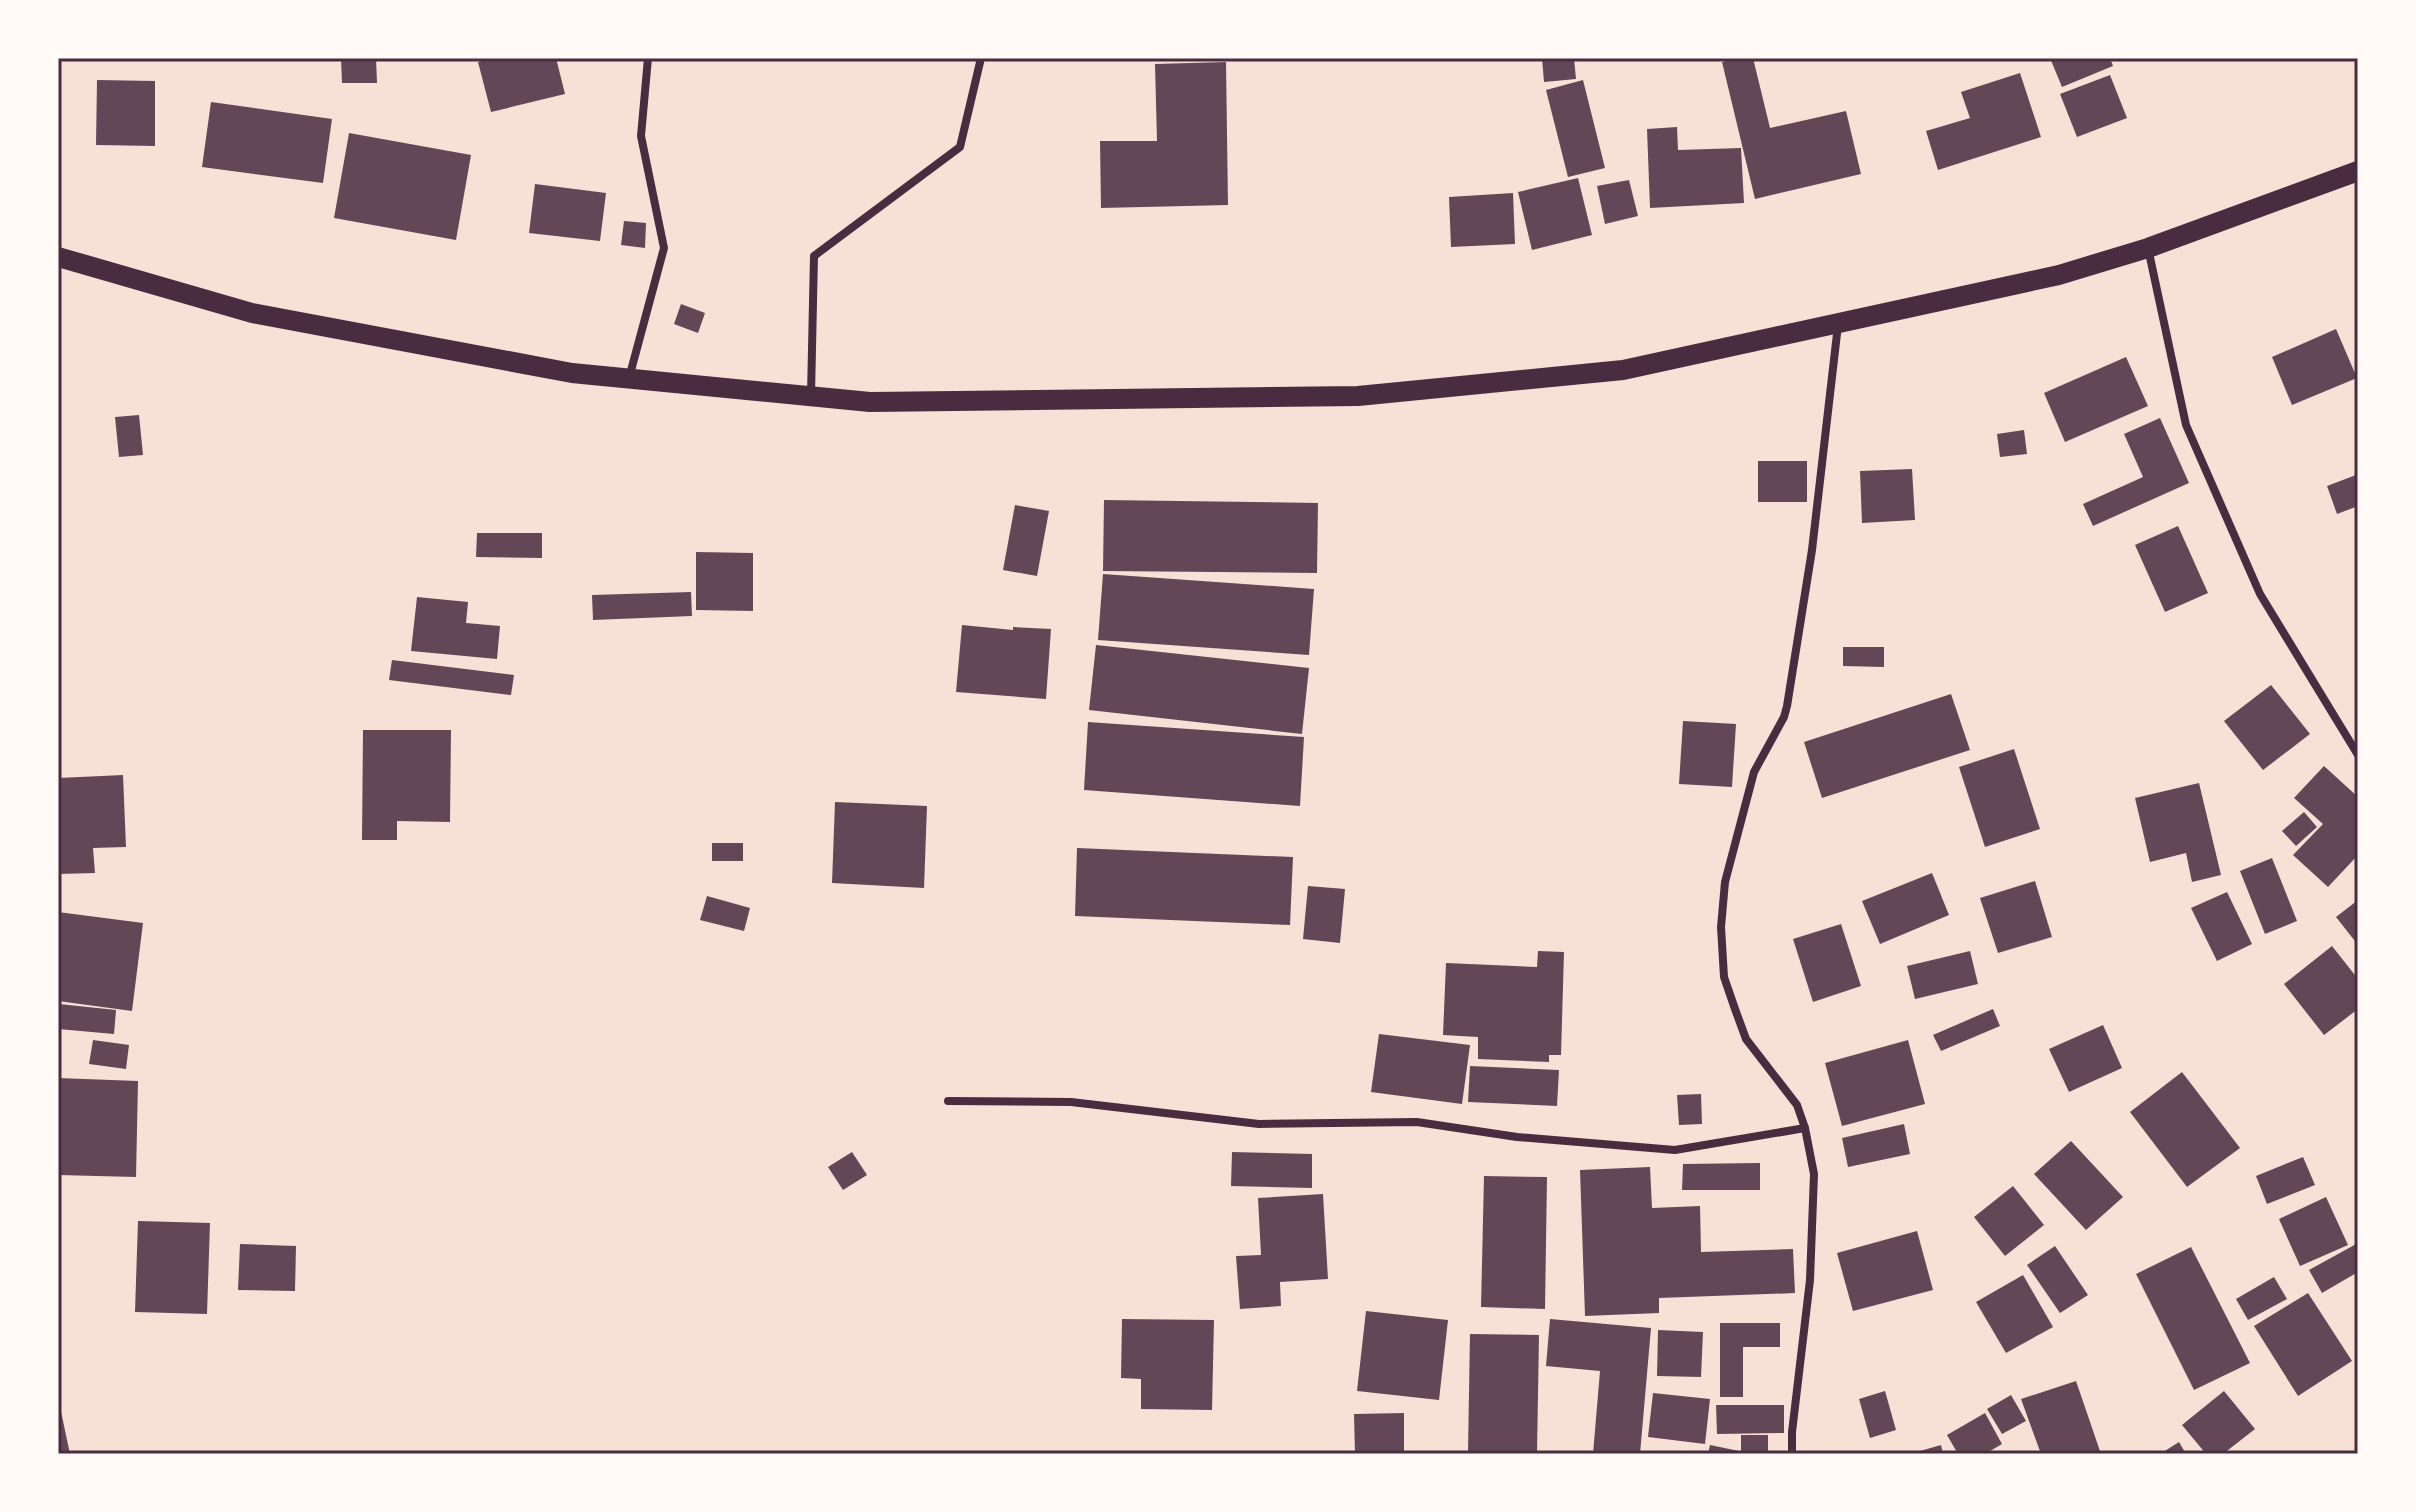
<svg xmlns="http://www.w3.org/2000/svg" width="2416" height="1512" viewBox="0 0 2416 1512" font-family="Arial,sans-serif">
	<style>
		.building { fill: #644757 }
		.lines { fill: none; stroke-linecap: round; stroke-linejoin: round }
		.minor { stroke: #4a2c40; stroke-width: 8 }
		.primary { stroke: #4a2c40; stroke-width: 20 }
		.neatline { fill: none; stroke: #4a2c40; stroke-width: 3 }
	</style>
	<rect width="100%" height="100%" fill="#f7e1d7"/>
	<g class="building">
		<path d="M341,58H376L377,83H342Z"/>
		<path d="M493,58H556L565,94L491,112L478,62Z"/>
		<path d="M1542,58H1574L1576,79L1544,82Z"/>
		<path d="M1740,58H1753L1770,128L1846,111L1861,174L1755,199L1722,62Z"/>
		<path d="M2050,58H2110L2113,66L2062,87Z"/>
		<path d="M1226,62L1228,205L1101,208L1100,141H1157L1155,64Z"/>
		<path d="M2020,73L2041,137L1938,170L1926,131L1970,118L1961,92Z"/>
		<path d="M2110,75L2127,118L2077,137L2060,94Z"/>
		<path d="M97,80L155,81V146L96,145Z"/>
		<path d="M1583,80L1605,168L1568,177L1546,90Z"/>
		<path d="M211,102L332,119L323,183L202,167Z"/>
		<path d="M1677,127L1678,150L1741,148L1744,203L1650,208L1647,129Z"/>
		<path d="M349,133L471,155L456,240L334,218Z"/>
		<path d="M1578,178L1592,235L1532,250L1518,192Z"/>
		<path d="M1629,180L1638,216L1605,224L1597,186Z"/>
		<path d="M535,184L606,193L600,241L529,233Z"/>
		<path d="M1513,193L1515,244L1451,247L1449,197Z"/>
		<path d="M624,221L646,223L645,248L621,245Z"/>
		<path d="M681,304L705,313L698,333L674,324Z"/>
		<path d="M2336,329L2357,378L2292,405L2272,357Z"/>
		<path d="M2126,357L2148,406L2065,442L2044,393Z"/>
		<path d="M139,415L143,455L119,457L115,417Z"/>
		<path d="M2160,418L2189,483L2093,526L2083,504L2143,477L2124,434Z"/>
		<path d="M2024,430L2027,454L2000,457L1997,434Z"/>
		<rect x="1758" y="461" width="49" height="41"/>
		<path d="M1912,469L1915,520L1862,523L1860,471Z"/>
		<path d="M2356,475L2358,506L2337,514L2327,486Z"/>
		<path d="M1104,500L1318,503L1317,573L1103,571Z"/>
		<path d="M1015,505L1049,511L1037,576L1003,570Z"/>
		<path d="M2178,526L2208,593L2165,612L2135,545Z"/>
		<path d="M477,533H542V558L476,557Z"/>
		<path d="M696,552L753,553V611L696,610Z"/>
		<path d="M1103,574L1314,589L1309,655L1098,640Z"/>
		<path d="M691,592L692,616L593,620L592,595Z"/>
		<path d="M417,597L468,602L466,623L500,626L497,659L411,651Z"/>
		<path d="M962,625L1013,630V627L1051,629L1046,699L956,692Z"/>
		<path d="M1096,645L1309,668L1302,734L1089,710Z"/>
		<path d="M1843,647H1884V667L1843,666Z"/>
		<path d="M392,660L514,675L511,695L389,680Z"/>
		<path d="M2271,685L2310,734L2263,770L2224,721Z"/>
		<path d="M1951,694L1970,750L1822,798L1804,742Z"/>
		<path d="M1683,721L1736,724L1732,787L1679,784Z"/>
		<path d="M1088,722L1304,737L1300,806L1084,790Z"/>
		<path d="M363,730H451L450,822L397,821V840H362Z"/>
		<path d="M2014,749L2040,829L1985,847L1959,767Z"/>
		<path d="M2324,766L2358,797V855L2328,887L2293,855L2323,824L2294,798Z"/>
		<path d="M123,775L126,847L93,848L95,873L58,874V778Z"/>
		<path d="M2199,783L2221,875L2192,882L2186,853L2150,862L2135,798Z"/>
		<path d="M835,802L927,806L924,888L832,883Z"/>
		<path d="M2304,812L2317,827L2296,846L2282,831Z"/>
		<rect x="712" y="843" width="31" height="18"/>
		<path d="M1077,848L1293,857L1290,925L1075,916Z"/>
		<path d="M2272,858L2297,921L2265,934L2240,871Z"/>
		<path d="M1932,873L1949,915L1880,944L1862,901Z"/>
		<path d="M2035,881L2052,937L1998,953L1980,898Z"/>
		<path d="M1308,886L1345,889L1340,943L1303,939Z"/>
		<path d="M2227,892L2252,944L2217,961L2191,908Z"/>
		<path d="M707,896L750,908L744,931L700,920Z"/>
		<path d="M2358,900V945L2336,917Z"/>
		<path d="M58,912L143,923L132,1011L58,1001Z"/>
		<path d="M1841,924L1861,986L1813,1002L1793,939Z"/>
		<path d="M2332,946L2358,979V1009L2324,1035L2284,984Z"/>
		<path d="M1538,951L1564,952L1561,1055H1549V1062L1478,1059V1037L1443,1035L1446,963L1537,967Z"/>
		<path d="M1970,951L1978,984L1915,999L1907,966Z"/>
		<path d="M59,1004L116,1010L114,1034L58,1029Z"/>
		<path d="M1993,1009L2000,1026L1941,1051L1933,1035Z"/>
		<path d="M2103,1025L2122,1068L2069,1092L2049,1049Z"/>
		<path d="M1379,1034L1470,1045L1462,1104L1371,1092Z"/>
		<path d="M93,1040L129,1045L126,1069L89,1064Z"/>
		<path d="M1908,1040L1925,1104L1842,1126L1825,1063Z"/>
		<path d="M1470,1066L1559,1070L1557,1106L1468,1102Z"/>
		<path d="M2182,1072L2240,1148L2187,1187L2130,1112Z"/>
		<path d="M58,1078L138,1081L136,1177L58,1175Z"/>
		<path d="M1701,1094L1702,1124L1679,1125L1677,1095Z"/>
		<path d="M1904,1124L1910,1154L1848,1167L1842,1138Z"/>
		<path d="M2071,1141L2123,1197L2086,1230L2034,1174Z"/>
		<path d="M852,1152L867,1175L843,1190L828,1167Z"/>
		<path d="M1232,1152L1312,1154V1188L1231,1186Z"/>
		<path d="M2303,1157L2315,1185L2267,1204L2256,1176Z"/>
		<path d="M1760,1163V1190H1682L1683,1164Z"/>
		<path d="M1650,1167L1652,1208L1700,1206L1701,1252L1793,1249L1795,1293L1659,1298V1313L1585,1316L1580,1170Z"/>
		<path d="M1484,1176L1547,1177L1545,1309L1481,1307Z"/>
		<path d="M2013,1186L2044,1225L2005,1256L1974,1217Z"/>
		<path d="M1323,1194L1328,1279L1280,1282L1281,1306L1240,1309L1236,1256L1261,1255L1258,1198Z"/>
		<path d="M2326,1197L2348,1245L2300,1266L2279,1219Z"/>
		<path d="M138,1221L210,1223L207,1314L135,1312Z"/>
		<path d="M1917,1231L1933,1290L1853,1311L1837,1253Z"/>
		<path d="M2358,1243V1272L2322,1293L2309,1270Z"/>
		<path d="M240,1244L296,1246L295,1291L238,1290Z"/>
		<path d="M2055,1246L2088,1295L2060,1313L2027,1265Z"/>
		<path d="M2191,1247L2250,1363L2194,1390L2136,1274Z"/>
		<path d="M2023,1275L2053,1327L2006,1353L1976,1302Z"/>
		<path d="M2274,1277L2287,1299L2248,1320L2236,1299Z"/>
		<path d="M2308,1293L2352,1361L2298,1396L2254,1326Z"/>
		<path d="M1366,1311L1448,1320L1439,1400L1357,1391Z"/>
		<path d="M1122,1319L1214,1320L1212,1410L1141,1409V1379L1121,1378Z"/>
		<path d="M1550,1319L1651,1328L1640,1454H1593L1600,1371L1546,1366Z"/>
		<path d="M1720,1323H1780V1347H1743V1397H1720Z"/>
		<path d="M1658,1330L1703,1332L1701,1377L1657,1376Z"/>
		<path d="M1470,1334L1539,1335L1537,1453L1468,1452Z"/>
		<path d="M2076,1381L2101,1454H2041L2021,1399Z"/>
		<path d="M1885,1391L1896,1430L1870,1438L1859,1399Z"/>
		<path d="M2224,1391L2255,1429L2223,1454H2206L2182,1425Z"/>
		<path d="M1653,1393L1710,1399L1705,1444L1648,1437Z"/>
		<path d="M2011,1395L2026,1421L2002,1434L1987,1409Z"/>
		<path d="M58,1402H59L70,1454H58Z"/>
		<path d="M1716,1405H1784V1433L1717,1434Z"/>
		<path d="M1404,1413V1454H1355L1354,1414Z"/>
		<path d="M1985,1413L2002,1444L1985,1454H1958L1947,1435Z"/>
		<rect x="1741" y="1435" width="27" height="19"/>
		<path d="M2179,1442L2186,1454H2160Z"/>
		<path d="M1710,1445L1739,1451L1738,1454H1708Z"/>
		<path d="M1941,1445L1943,1454H1914L1913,1453Z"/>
	</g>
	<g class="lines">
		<g class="minor">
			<path d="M2148,248L2186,425L2260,594L2358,755"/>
			<path d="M629,378L664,248L641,136L648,58"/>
			<path d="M811,395L814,256L960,147L981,58"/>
			<path d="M948,1101L1071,1102L1259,1124L1417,1122L1517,1137L1675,1150L1805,1128"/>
			<path d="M1792,1454V1432L1810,1280L1814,1174L1805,1128L1797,1105L1746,1039L1735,1009L1724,977L1721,927L1725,882L1754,772L1784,717L1787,706L1812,550L1838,325"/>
		</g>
		<path class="primary" d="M58,257L252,313L572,373L870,402L1358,396L1623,370L2059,275L2148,248L2358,171"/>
	</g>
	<rect width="2416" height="1512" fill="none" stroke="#fffaf5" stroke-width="120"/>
	<rect x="60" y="60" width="2296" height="1392" class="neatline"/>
</svg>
